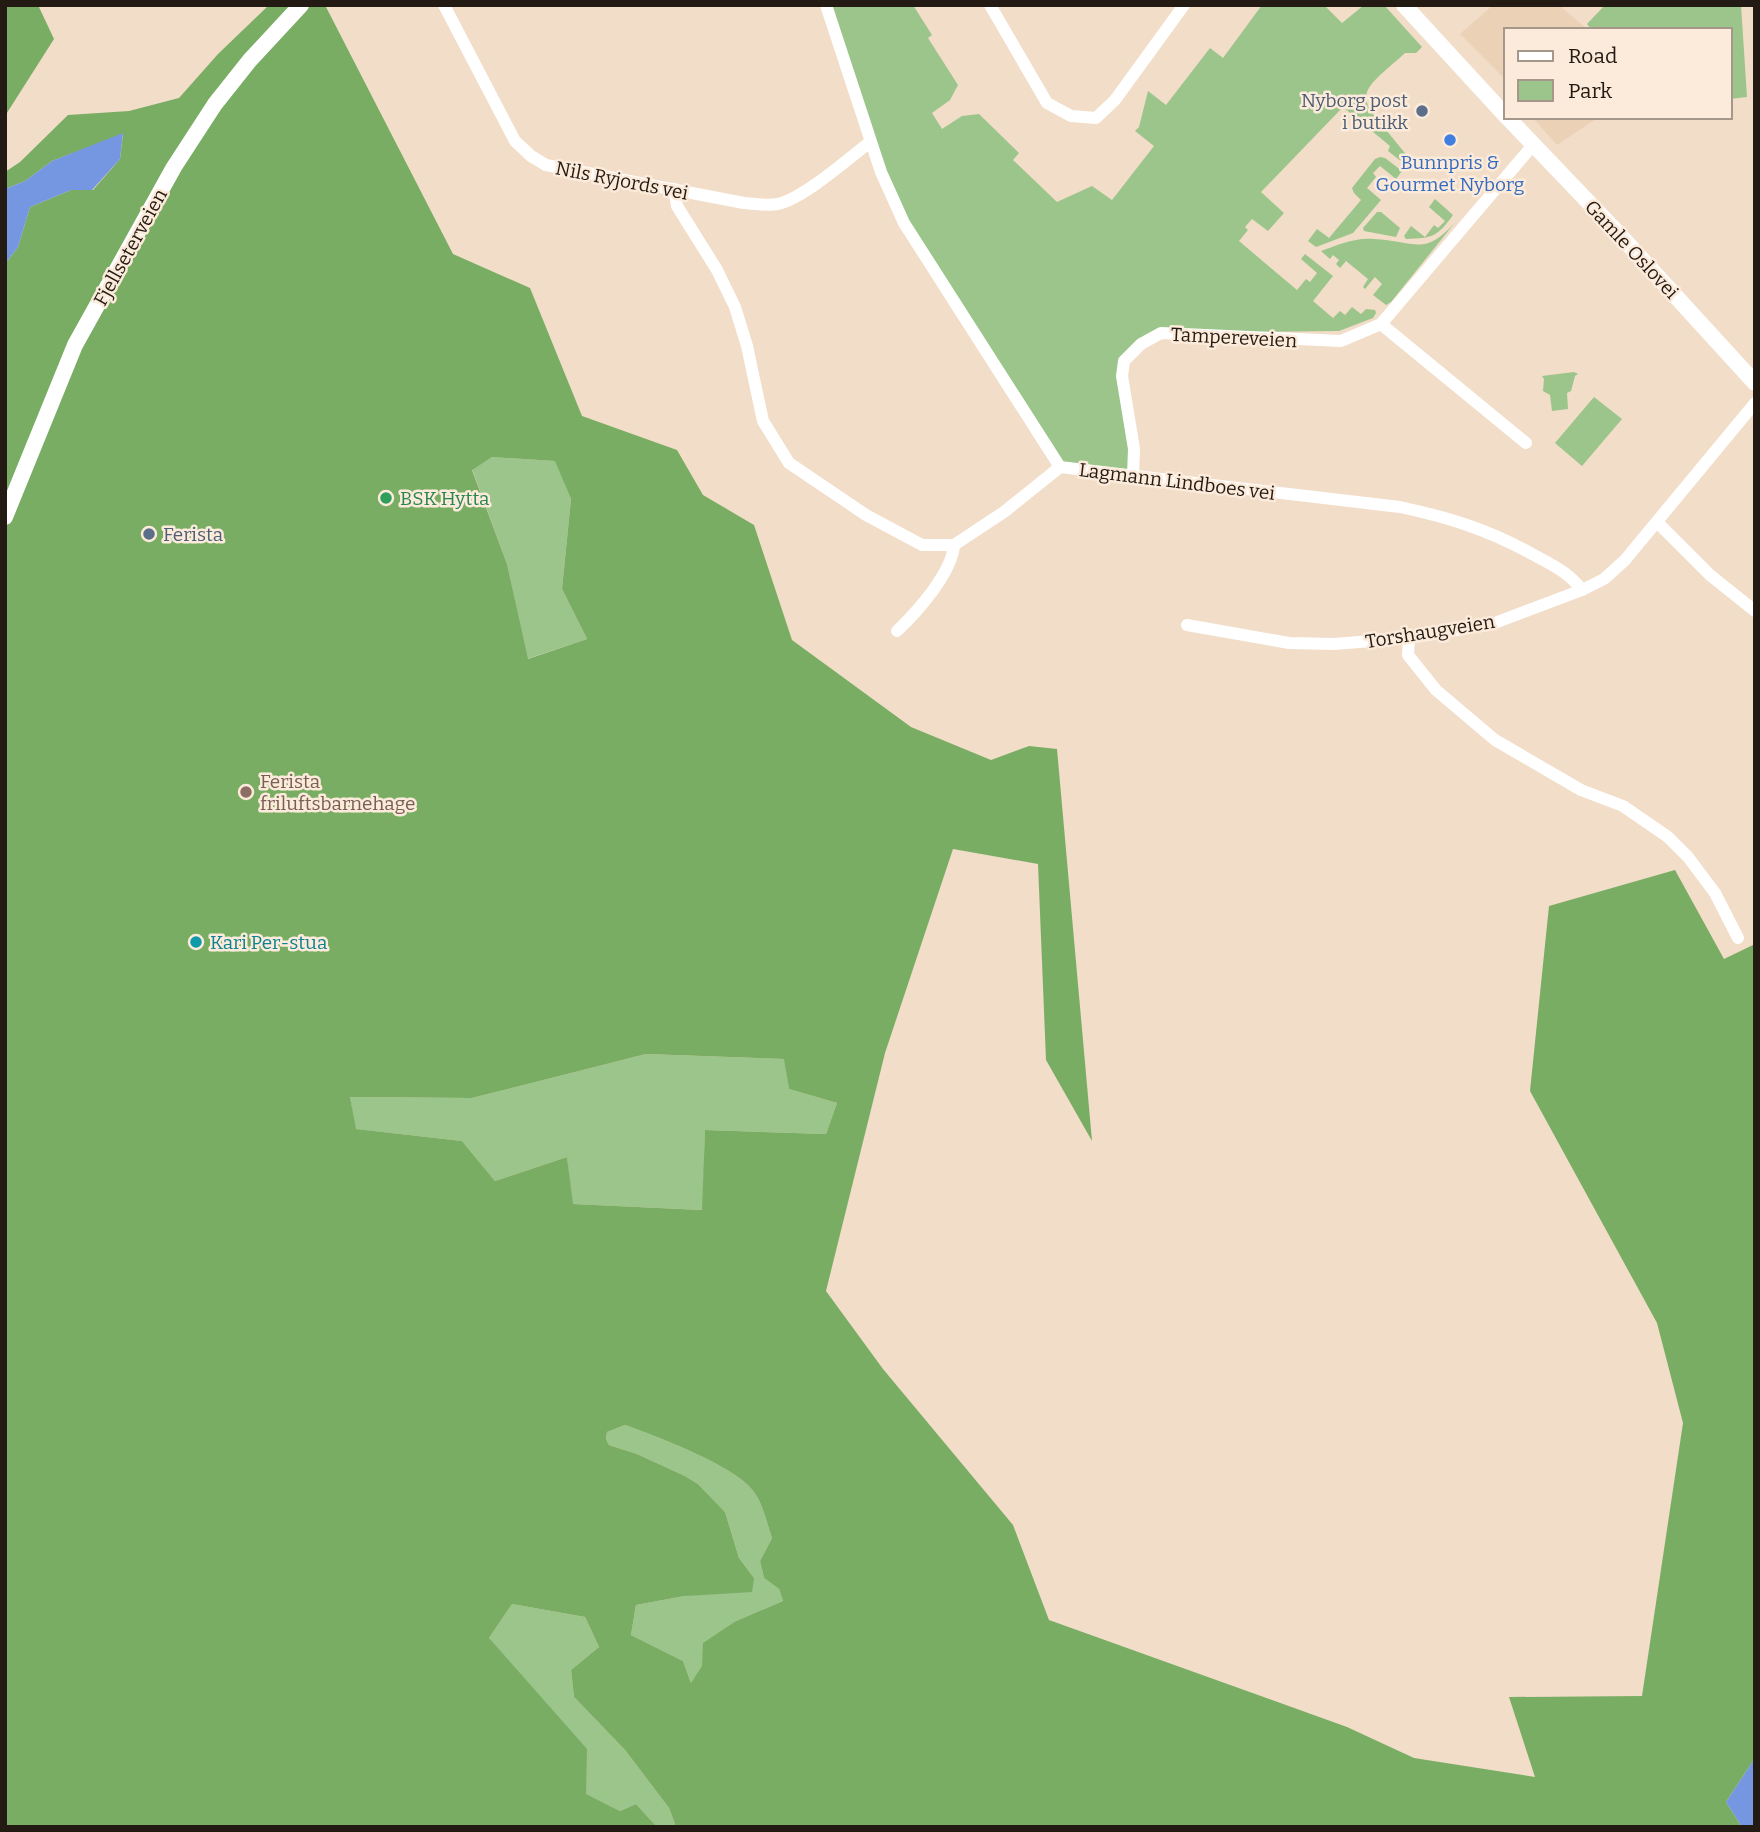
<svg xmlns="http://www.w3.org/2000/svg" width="1760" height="1832" viewBox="0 0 1760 1832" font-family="Bitter,serif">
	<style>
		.built { fill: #ebd1b6 }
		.green { fill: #9bc58b }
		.forest { fill: #79ad64; fill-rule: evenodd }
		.water { fill: #7597e1 }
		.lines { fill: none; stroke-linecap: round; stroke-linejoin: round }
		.street { stroke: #fff; stroke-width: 12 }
		.secondary { stroke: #fff; stroke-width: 16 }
		.service-dot { fill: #5c6f8a; stroke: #fcebda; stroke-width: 2.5 }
		.shop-dot { fill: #3f7fe0; stroke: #fcebda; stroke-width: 2.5 }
		.leisure-dot { fill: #2e9e5b; stroke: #fcebda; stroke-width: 2.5 }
		.education-dot { fill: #8d6e63; stroke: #fcebda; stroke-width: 2.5 }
		.culture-dot { fill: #0f9aa8; stroke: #fcebda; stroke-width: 2.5 }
		.labels { text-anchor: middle; stroke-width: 5; stroke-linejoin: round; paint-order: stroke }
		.service-label { font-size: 19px; fill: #4e5e75; stroke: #fcebda; text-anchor: end }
		.shop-label { font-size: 19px; fill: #366cbe; stroke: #fcebda }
		.street-label { font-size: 19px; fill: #221a13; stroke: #fcebda }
		.leisure-label { font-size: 19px; fill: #27864d; stroke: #fcebda; text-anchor: start }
		.education-label { font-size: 19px; fill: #785e54; stroke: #fcebda; text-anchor: start }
		.culture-label { font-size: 19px; fill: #0d838f; stroke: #fcebda; text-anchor: start }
	</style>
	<rect width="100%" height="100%" fill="#f2ddc8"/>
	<g class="built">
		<path d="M1493,5H1559L1588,30H1506V80L1460,34Z"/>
		<path d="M1532,117H1599L1557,145Z"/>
	</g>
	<g class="green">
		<path d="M826,5H913L932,35L928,38L958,85L950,100L932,113L942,129L962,116L979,114L1019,153L1013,160L1057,202L1092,186L1112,200L1154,146L1135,131L1139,127L1148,91L1166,105L1210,48L1223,58L1262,5H1324L1342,23L1364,5H1384L1422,47L1416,53H1405C1396,62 1371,80 1367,92C1365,97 1367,104 1369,109L1413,163L1407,166L1388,151L1390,146L1343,107L1261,192L1284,213L1268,231L1252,219L1245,227L1248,230L1239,241L1297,290L1306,279L1310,282L1317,273L1301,259L1305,254L1333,276L1313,301L1333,318L1340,311L1345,315L1352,307L1361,314L1366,309L1375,310L1376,313L1373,318L1339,331L1161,333L1124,361L1133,475L1060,467L904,223Z"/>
		<path d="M1605,5H1741L1747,97L1730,99V30H1592L1587,24Z"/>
		<path d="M1380,157L1385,158L1402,171L1396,179L1380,166L1373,173L1376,177L1367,188L1381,200L1353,233L1316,247L1308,241L1317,229L1329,238L1361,200L1354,193L1352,188L1375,159Z"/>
		<path d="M1435,199L1453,215C1437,237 1433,238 1406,239L1404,236L1411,226L1425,237L1434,225L1438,228L1445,221L1429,207Z"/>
		<path d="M1377,212H1381L1400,228L1396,237L1364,231L1363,228Z"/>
		<path d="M1457,220L1391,302L1386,305L1373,295L1382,284L1375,277L1365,289L1363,287L1368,279L1346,261L1340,268L1336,264L1339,260L1333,255L1330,259L1321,251C1337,245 1356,237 1374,239C1415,241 1425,258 1457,220Z"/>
		<path d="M1574,372L1578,374L1575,376L1571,391L1567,393L1568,409L1552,411L1550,395L1543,391L1544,379L1542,376Z"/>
		<path d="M1594,397L1622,419L1582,466L1555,443Z"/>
		<path d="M492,457L556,461L571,499L562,589L587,639L527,659L507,564L472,469Z"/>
		<path d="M646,1054L785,1059L789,1089L837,1103L826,1134L705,1130L703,1210L572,1204L567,1157L495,1181L462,1141L355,1129L350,1097L472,1098Z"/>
		<path d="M625,1425C656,1436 736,1466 754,1492C763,1504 767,1524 772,1538L760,1561L764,1578L779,1589L783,1601L736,1621L691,1683L683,1661L631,1635L636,1605L685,1596L754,1578L739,1558L725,1512L698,1484L685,1476L637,1454L609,1445L606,1439L607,1432Z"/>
		<path d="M512,1604L585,1617L599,1647L571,1670L574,1697L625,1750L669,1808L676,1827H657L636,1804L620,1811L585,1794L489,1638Z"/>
	</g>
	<g class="forest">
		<path d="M5,5H38L54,39L5,116Z"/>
		<path d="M269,5H325L453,254L530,288L582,416L677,450L703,495L754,525L792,640L911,727L991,760L1029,746L1057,749L1092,1141L1046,1060L1038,864L953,849L885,1053L826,1291L883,1369L1013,1525L1049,1620L1347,1727L1414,1758L1535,1777L1509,1697L1642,1696L1683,1423L1657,1323L1530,1091L1549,906L1675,870L1724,959L1755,944V1758L1726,1802L1742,1827H676L669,1808L625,1750L574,1697L571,1670L599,1647L585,1617L512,1604L489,1638L587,1749L586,1794L620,1811L636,1804L657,1827H5V264L18,247L30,207L71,190H93L120,159L123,134L52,161L25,181L5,189V172L20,162L68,115L129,111L179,98L218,54ZM492,457L555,461L571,499L562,589L587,639L528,659L507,564L472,470ZM646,1054L784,1059L789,1089L837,1103L826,1134L705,1130L702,1210L573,1204L567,1157L495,1181L462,1141L356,1129L350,1097L472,1098ZM625,1425C656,1436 736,1466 754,1492C763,1504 767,1524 772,1538L760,1561L764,1578L779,1589L783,1601L736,1621L703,1643L702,1666L691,1683L683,1661L631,1635L636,1605L685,1596L752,1592L754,1578L739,1558L725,1512L698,1484L685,1476L637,1454L609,1445L606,1439L607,1432Z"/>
	</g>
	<g class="water">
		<path d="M123,133L120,159L92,190H71L30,207L18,247L5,264V189L25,181L52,161Z"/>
		<path d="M1755,1758V1827H1742L1726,1802Z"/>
	</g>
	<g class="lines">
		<g class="street">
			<path d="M444,5L515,141L531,156L546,165L744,203C756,204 767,206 778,204C804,198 848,159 870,142"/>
			<path d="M826,5L881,172L904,223L1060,467L1400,507C1451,518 1489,530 1534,555C1554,566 1568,572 1582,590"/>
			<path d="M990,5L1047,103L1071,116L1096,118L1115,100L1184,5"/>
			<path d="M674,189L677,206L717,270L735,307L747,346L763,421L789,463L866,515L922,545H954L1004,512L1060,467"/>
			<path d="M1381,324L1526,443"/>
			<path d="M1133,475L1134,449L1122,376L1124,361L1141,344L1161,333L1341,341L1381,324L1533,145"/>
			<path d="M1657,522L1710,575L1755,611"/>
			<path d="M1187,625L1289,643L1334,644L1409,638L1492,624L1582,590L1604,579L1625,560L1755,403"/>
			<path d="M897,631C917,612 952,573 954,545"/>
			<path d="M1409,638L1408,655L1436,690L1495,740L1581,790L1623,806L1668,837L1688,857L1715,893L1738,938"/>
		</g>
		<g class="secondary">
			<path d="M1404,5L1506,116"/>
			<path d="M1507,117L1617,232L1755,383"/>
			<path d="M5,517L75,345L174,167L215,104L250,60L301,5"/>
		</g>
	</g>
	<g class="service-dot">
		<circle cx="1422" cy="111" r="7"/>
		<circle cx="149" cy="534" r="7"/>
	</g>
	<circle class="shop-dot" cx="1450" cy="140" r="7"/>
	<circle class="leisure-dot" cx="386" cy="498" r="7"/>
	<circle class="education-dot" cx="246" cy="792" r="7"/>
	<circle class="culture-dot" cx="196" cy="942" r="7"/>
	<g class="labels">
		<g class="service-label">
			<text x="1408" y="107">Nyborg post<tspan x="1408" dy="22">i butikk</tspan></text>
			<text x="163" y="541" text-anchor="start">Ferista</text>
		</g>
		<g class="shop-label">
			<text x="1450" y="169">Bunnpris &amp;<tspan x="1450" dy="22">Gourmet Nyborg</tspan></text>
		</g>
		<g class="street-label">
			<text transform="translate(622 180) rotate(11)" y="7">Nils Ryjords vei</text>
			<text transform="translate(130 247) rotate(-61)" y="7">Fjellseterveien</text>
			<text transform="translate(1632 249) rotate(47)" y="7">Gamle Oslovei</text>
			<text transform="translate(1234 337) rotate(3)" y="7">Tampereveien</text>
			<text transform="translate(1177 481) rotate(7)" y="7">Lagmann Lindboes vei</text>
			<text transform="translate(1430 631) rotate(-9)" y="7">Torshaugveien</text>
		</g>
		<g class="leisure-label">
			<text x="400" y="505">BSK Hytta</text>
		</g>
		<g class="education-label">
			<text x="260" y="788">Ferista<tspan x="260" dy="22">friluftsbarnehage</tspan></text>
		</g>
		<g class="culture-label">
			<text x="210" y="949">Kari Per-stua</text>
		</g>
	</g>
	<rect width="1760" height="1832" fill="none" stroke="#221a13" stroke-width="14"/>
	<rect x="1504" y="28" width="228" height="91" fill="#fcebda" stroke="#a5978a" stroke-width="2"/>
	<rect x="1518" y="51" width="35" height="10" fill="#ffffff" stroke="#a5978a" stroke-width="2"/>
	<text x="1568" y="63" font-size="21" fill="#221a13">Road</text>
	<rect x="1518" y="80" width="35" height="21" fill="#9bc58b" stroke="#a5978a" stroke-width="2"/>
	<text x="1568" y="98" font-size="21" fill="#221a13">Park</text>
</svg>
